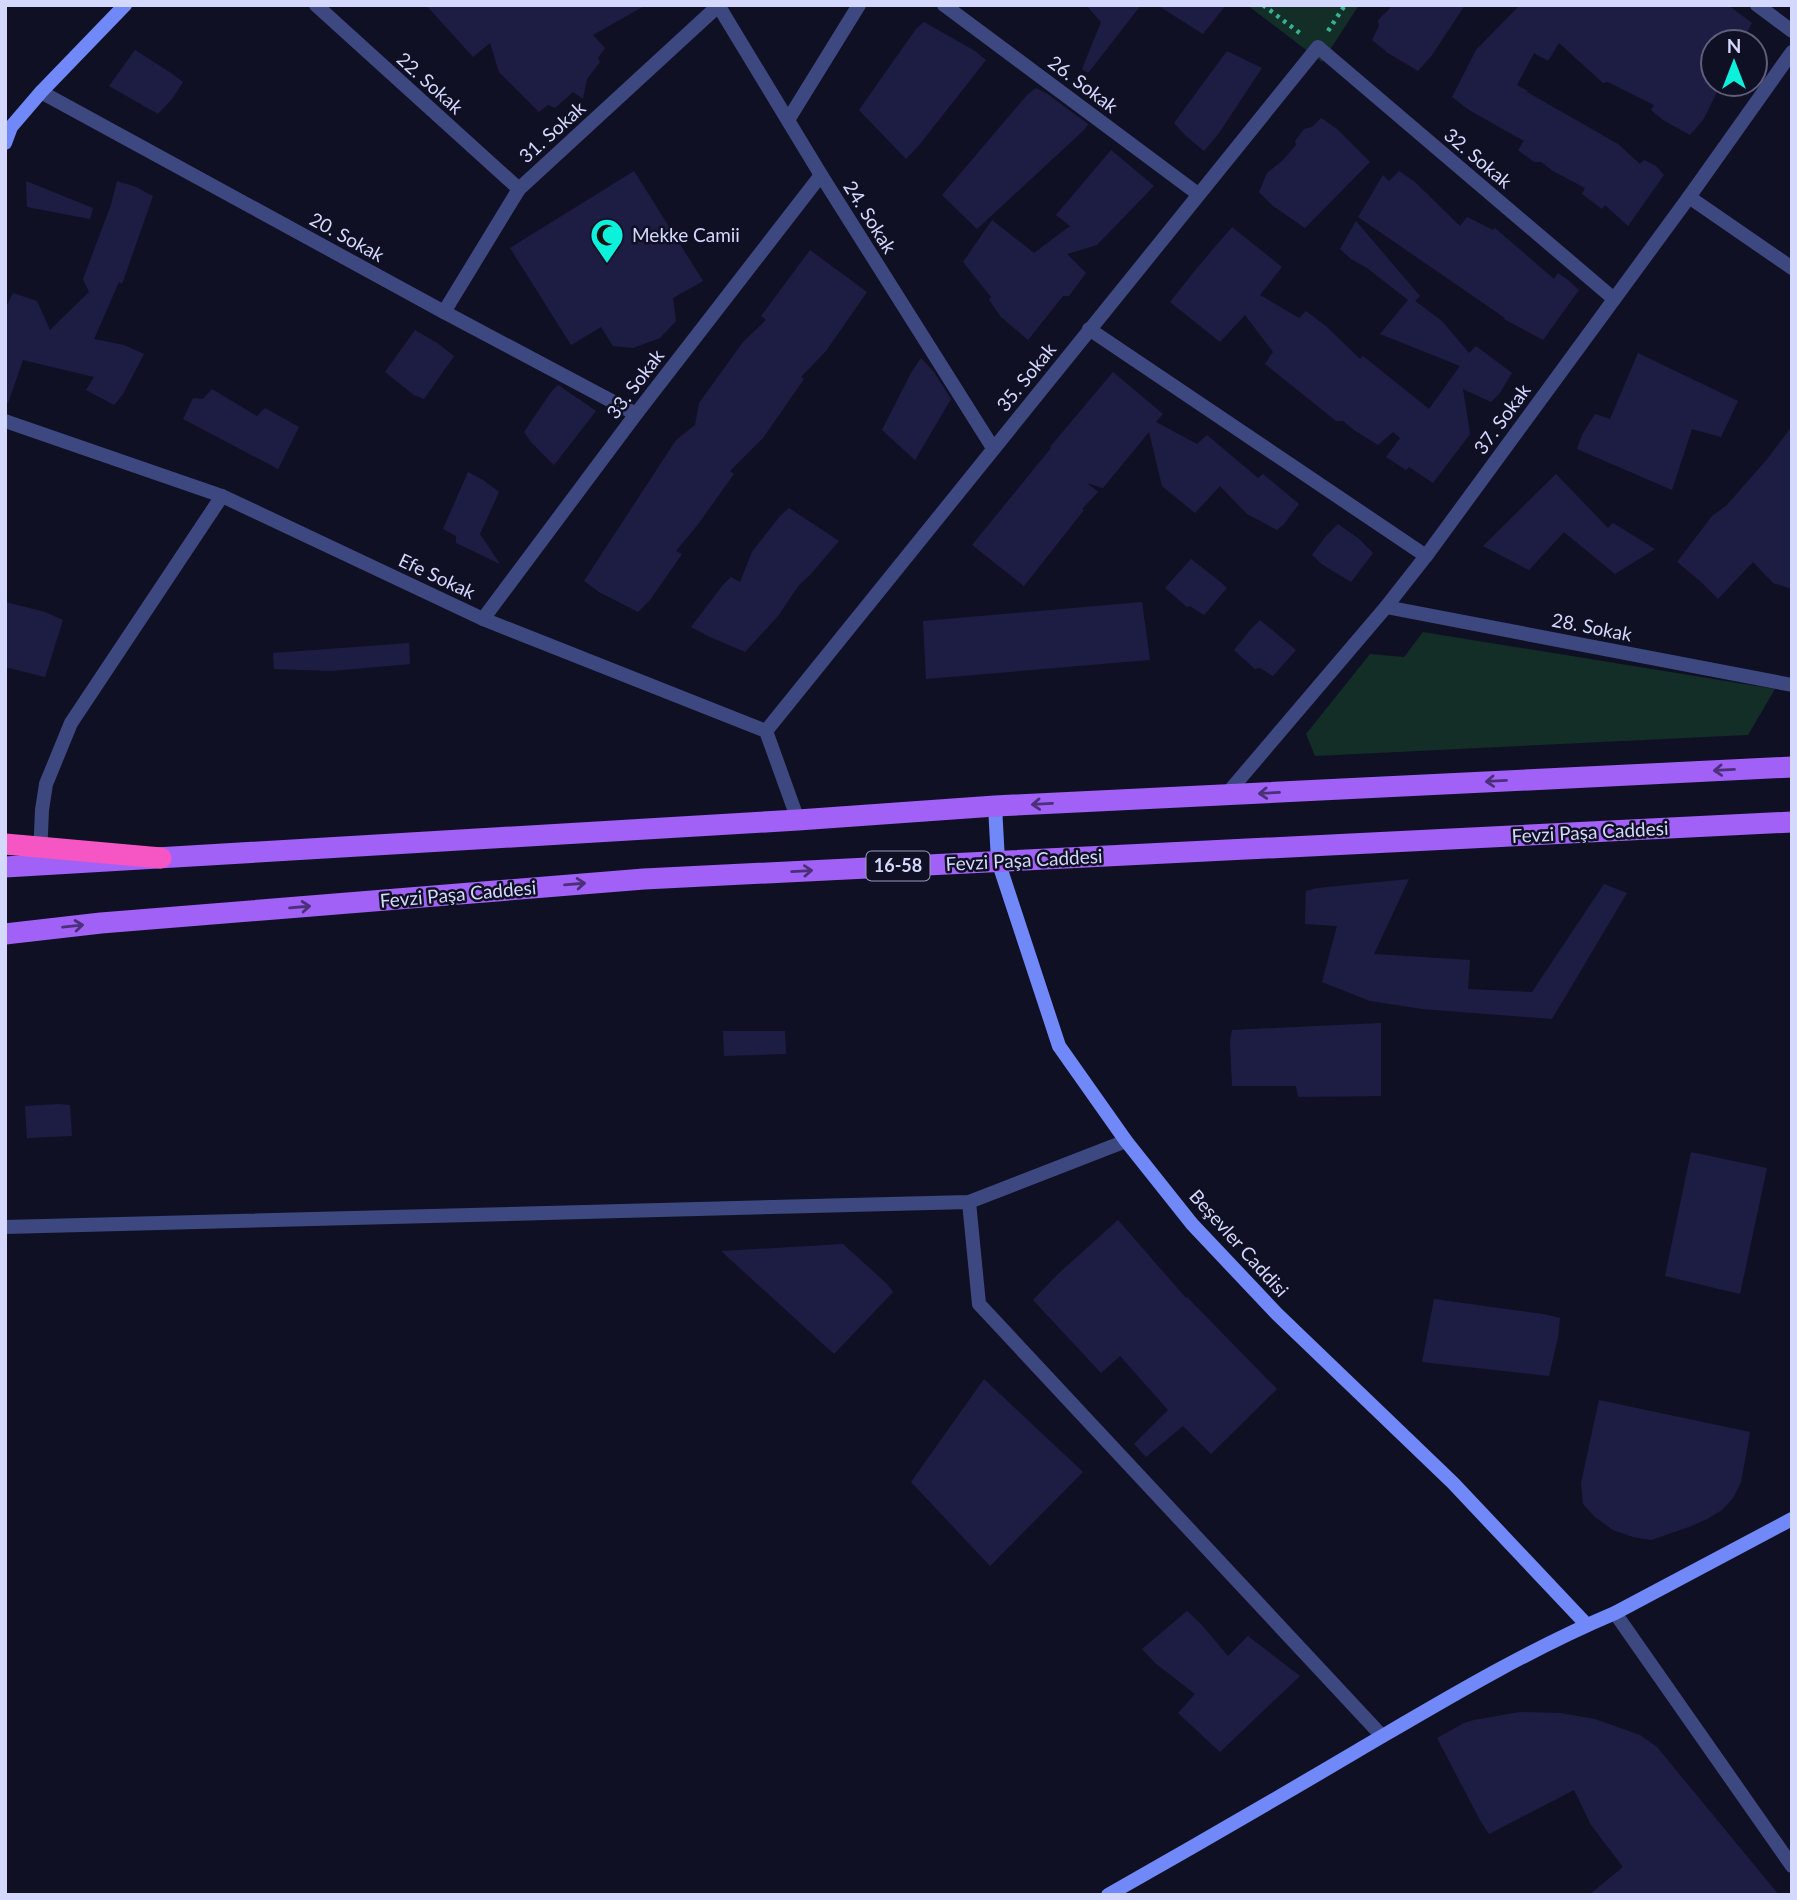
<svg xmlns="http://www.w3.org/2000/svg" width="1797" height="1900" viewBox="0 0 1797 1900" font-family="Lato,sans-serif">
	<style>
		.green { fill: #132d27 }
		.building { fill: #1d1d44 }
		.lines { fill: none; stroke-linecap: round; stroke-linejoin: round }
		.path { stroke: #35b090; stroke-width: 4.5; stroke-dasharray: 3.5 5; stroke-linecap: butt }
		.street { stroke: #3d4880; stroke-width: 14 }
		.secondary { stroke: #7088f8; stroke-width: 14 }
		.primary { stroke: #a161f7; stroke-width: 21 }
		.highway { stroke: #f656c3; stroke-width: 21 }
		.oneway { stroke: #4a3078 }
		.labels { text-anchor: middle; stroke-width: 5; stroke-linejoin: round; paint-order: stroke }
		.shield { fill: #101024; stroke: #999cbc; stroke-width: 2 }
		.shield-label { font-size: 18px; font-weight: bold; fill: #d4d8fd }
		.street-label { font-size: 19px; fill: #d4d8fd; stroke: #101024 }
		.poi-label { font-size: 19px; fill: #d4d8fd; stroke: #101024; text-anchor: start }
	</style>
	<rect width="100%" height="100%" fill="#101024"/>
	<g class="green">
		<path d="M1247,5H1359L1322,62Z"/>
		<path d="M1423,632L1775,689L1748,735L1315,756L1306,734L1370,654L1404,657Z"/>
	</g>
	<g class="building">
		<path d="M426,5H646L593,35L605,48L598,58L600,62L587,79L583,99L573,92L555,108L548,105L539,112L499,72L490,43L473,57Z"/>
		<path d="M1086,5H1141L1088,73L1082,69L1101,22Z"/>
		<path d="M1157,5H1226L1203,34Z"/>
		<path d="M1393,5H1465L1432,55L1418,71L1388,53L1372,40L1379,26L1378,20Z"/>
		<path d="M1520,5H1728L1752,23L1742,42H1713V84H1721L1703,120L1690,135L1663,120L1651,110L1654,105L1608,82L1603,83L1559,43L1548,61L1534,53L1517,85L1528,91L1527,92L1618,144L1640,164L1644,160L1656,166L1664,175L1628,226L1605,205L1602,209L1582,194L1585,188L1553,171L1541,162H1534L1518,150L1524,141L1469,110L1452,97L1476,50Z"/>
		<path d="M924,22L975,51L986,60L920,144L906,159L859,110L916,29Z"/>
		<path d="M135,50L171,73L183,82L172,99L158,114L109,86Z"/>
		<path d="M1227,51L1262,68L1219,133L1204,151L1185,135L1174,123Z"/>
		<path d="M1036,88L1049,95L1088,124L1085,129L977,229L942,195L1027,95Z"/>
		<path d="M1321,118L1337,129L1370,162L1305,228L1273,206L1259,192L1267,173L1282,161L1296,145L1295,141L1304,129L1312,127Z"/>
		<path d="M1111,150L1154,186L1097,245L1067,254L1086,273L1069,296H1063L1028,340L1001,317L989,300L991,297L963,262L992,220L1034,253L1070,226L1056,215Z"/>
		<path d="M634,171L703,281L673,298L676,321L660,338L633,348L613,346L601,327L571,345L510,248Z"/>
		<path d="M1399,171L1415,182L1460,226L1467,217L1493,230L1495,228L1554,279L1558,273L1568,280L1579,290L1543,340L1504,319L1505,318L1358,217L1383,175L1389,181Z"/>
		<path d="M26,181L93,208L90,219L27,207Z"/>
		<path d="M117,181L136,187L153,196L122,284L119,282L94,339L124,345L144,354L123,394L114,405L86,390L94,377L23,360L8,403L5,402V309L13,293L37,301L50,330L89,292L83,279L111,205Z"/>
		<path d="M1356,221L1420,296L1415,301L1442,321L1469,353L1476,346L1512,373L1499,394L1491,402L1463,389L1470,434L1433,483L1409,467L1406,470L1386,457L1400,438L1393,432L1378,445L1354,430L1343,421H1336L1265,364L1273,352L1245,315L1220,342L1170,302L1197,268L1232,227L1282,267L1260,295L1299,318L1306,311L1327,327L1360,359L1363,356L1429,409L1460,366L1380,334L1408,300L1367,268L1351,259L1340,249Z"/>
		<path d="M810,250L867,292L826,351L801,377L804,379L763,438L730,471L734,474L699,523L676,551L682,554L650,600L638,612L599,592L584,581L676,440L695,425L699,403L743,342L766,320L761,316Z"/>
		<path d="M415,330L437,343L454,356L424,399L414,395L385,372Z"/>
		<path d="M1638,353L1738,401L1721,437L1692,429L1672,490L1577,449L1582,435L1595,414L1610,419Z"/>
		<path d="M921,358L934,372L951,399L915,460L882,430L911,373Z"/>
		<path d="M1113,372L1163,414L1156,422L1197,444L1207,435L1258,478L1263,474L1299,504L1284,524L1277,530L1247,514L1220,486L1195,513L1162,486L1149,432L1103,488L1087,483L1098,492L1082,509L1084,510L1024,586L972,545L1051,448L1050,447Z"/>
		<path d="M558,385L596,411L554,465L531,442L524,432L551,392Z"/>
		<path d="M212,389L257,416L265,408L299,427L278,469L183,419L193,398L203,399Z"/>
		<path d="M1792,426V589L1773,583L1753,562L1718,599L1699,580L1677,562L1712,516L1727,505L1768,458Z"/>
		<path d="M468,472L483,480L499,492L480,534L500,564L456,543V536L443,529Z"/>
		<path d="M1556,474L1608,528L1613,523L1655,549L1615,574L1564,532L1529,570L1483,546Z"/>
		<path d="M789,508L839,541L810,575L799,585L778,616L745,652L710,637L691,627L722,586L731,577L740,582L752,552L780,516Z"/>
		<path d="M1338,524L1359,539L1373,553L1351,582L1323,565L1312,555L1326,536Z"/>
		<path d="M1191,559L1218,580L1227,588L1204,615L1190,606L1187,607L1165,588Z"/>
		<path d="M5,602L45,612L63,620L45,677L5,667Z"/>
		<path d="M1142,602L1150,660L926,679L923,621Z"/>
		<path d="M1260,620L1296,650L1273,676L1260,668L1255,669L1234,650L1250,630Z"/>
		<path d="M409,643L410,664L331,671L274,669L273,653Z"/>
		<path d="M1409,879L1374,954L1470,960L1468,989L1532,992L1604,884L1627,893L1552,1019L1422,1009L1370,1001L1322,982L1337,926L1305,924L1306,891L1317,888Z"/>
		<path d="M1381,1023V1096L1298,1097L1296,1086H1232L1230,1041L1232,1030Z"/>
		<path d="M723,1031H785L786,1054L724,1056Z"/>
		<path d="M58,1104L70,1105L72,1136L27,1138L25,1106Z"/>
		<path d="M1691,1152L1767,1168L1740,1294L1665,1276Z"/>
		<path d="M1118,1220L1186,1298L1187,1297L1277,1389L1211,1454L1183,1426L1146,1457L1134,1444L1168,1410L1120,1356L1101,1373L1033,1300L1058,1274Z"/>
		<path d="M843,1244L886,1283L893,1292L834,1354L721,1251Z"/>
		<path d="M1434,1299L1543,1314L1560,1318L1558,1337L1549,1376L1422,1362Z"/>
		<path d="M984,1379L1083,1472L990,1566L911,1482Z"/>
		<path d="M1599,1400L1750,1432L1741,1482L1733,1498L1722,1510L1707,1519L1689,1527L1651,1540L1633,1537L1613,1530L1595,1517L1583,1504L1581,1483Z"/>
		<path d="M1187,1611L1201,1624L1228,1656L1248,1636L1300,1676L1220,1752L1178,1713L1195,1694L1155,1663L1142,1649Z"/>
		<path d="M1520,1712L1560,1713L1595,1719L1640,1735L1657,1747L1779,1895H1589L1623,1867L1591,1825L1574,1790L1489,1834L1481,1822L1437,1738L1464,1723L1474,1720Z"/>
	</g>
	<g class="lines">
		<g class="path">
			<path d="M1263,5L1301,34"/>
			<path d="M1328,31L1345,5"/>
		</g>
		<g class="street">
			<path d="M316,5L519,189"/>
			<path d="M718,5L821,175L993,448"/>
			<path d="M944,5L1198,194"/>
			<path d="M1757,5L1792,31"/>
			<path d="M41,92L444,312L636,414"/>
			<path d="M788,120L859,5"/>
			<path d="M1689,197L1792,268"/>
			<path d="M444,312L519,189L718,6"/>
			<path d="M1089,329L1426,556"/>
			<path d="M5,421L222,496L483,619L766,731L798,820"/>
			<path d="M1386,607L1792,685"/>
			<path d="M483,619L636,414L821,175"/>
			<path d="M766,731L1318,47L1614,299"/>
			<path d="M1226,795L1386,607L1426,556L1689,197L1792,52"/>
			<path d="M40,856L42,810L46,784L71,723L222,496"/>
			<path d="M969,1202L979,1304L1382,1736"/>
			<path d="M5,1227L969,1202L1126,1141"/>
			<path d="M1615,1613L1792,1866"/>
		</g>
		<g class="secondary">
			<path d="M5,143L11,127L41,92L125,5"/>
			<path d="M995,806L998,861L1059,1046L1126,1141L1192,1224L1277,1314L1453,1483L1587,1625"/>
			<path d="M1108,1895C1191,1848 1274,1800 1357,1751C1441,1702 1525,1651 1615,1613L1792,1519"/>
		</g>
		<g class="primary">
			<path d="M5,867L798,820L995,806L1792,767"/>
			<path d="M5,934L101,923L644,879L1792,822"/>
		</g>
		<path class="highway" d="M5,844L161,858"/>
	</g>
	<defs><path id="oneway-shaft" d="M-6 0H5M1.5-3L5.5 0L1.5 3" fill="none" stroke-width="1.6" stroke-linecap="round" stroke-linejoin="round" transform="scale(1.75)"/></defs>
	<g class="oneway">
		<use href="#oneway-shaft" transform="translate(1724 770) rotate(177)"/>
		<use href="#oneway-shaft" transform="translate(1496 781) rotate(177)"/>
		<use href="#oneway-shaft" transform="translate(1269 793) rotate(177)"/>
		<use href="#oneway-shaft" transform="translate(1042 804) rotate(177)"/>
		<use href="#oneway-shaft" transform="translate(802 871) rotate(-3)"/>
		<use href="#oneway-shaft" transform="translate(575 884) rotate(-5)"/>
		<use href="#oneway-shaft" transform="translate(300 907) rotate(-5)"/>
		<use href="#oneway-shaft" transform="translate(73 926) rotate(-6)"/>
	</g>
	<defs>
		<symbol id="mosque-pin" viewBox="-11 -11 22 30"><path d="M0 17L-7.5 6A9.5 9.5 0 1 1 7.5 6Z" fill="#0cf1db" stroke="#101024"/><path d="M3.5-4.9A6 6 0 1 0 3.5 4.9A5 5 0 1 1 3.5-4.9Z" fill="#111"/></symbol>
	</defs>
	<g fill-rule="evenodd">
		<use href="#mosque-pin" x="588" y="216" width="38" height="52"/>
	</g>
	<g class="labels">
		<rect class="shield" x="866.5" y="851.5" width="63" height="29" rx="5"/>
		<g class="shield-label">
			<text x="898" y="872">16-58</text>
		</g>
		<g class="street-label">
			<text transform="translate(430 83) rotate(42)" y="7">22. Sokak</text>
			<text transform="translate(1083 84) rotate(37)" y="7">26. Sokak</text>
			<text transform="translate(552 132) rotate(-42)" y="7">31. Sokak</text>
			<text transform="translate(1478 158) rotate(40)" y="7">32. Sokak</text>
			<text transform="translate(870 217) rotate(58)" y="7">24. Sokak</text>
			<text transform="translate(347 237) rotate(29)" y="7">20. Sokak</text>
			<text transform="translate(1026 377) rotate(-51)" y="7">35. Sokak</text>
			<text transform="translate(635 384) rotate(-53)" y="7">33. Sokak</text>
			<text transform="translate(1502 419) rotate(-54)" y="7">37. Sokak</text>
			<text transform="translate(437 576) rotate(25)" y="7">Efe Sokak</text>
			<text transform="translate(1592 627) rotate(11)" y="7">28. Sokak</text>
			<text transform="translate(1590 832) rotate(-3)" y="7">Fevzi Paşa Caddesi</text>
			<text transform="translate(1024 860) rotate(-3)" y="7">Fevzi Paşa Caddesi</text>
			<text transform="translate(458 894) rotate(-5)" y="7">Fevzi Paşa Caddesi</text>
			<text transform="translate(1239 1243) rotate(48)" y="7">Beşevler Caddisi</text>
		</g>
		<g class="poi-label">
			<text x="632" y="242">Mekke Camii</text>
		</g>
	</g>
	<rect width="1797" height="1900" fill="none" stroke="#d4d8fd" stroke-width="14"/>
	<g transform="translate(1734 63)"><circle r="33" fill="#101024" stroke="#5e607b" stroke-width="2"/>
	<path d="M0-5L12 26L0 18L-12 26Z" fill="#0cf1db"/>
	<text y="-10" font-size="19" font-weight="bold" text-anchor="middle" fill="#d4d8fd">N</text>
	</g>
</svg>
